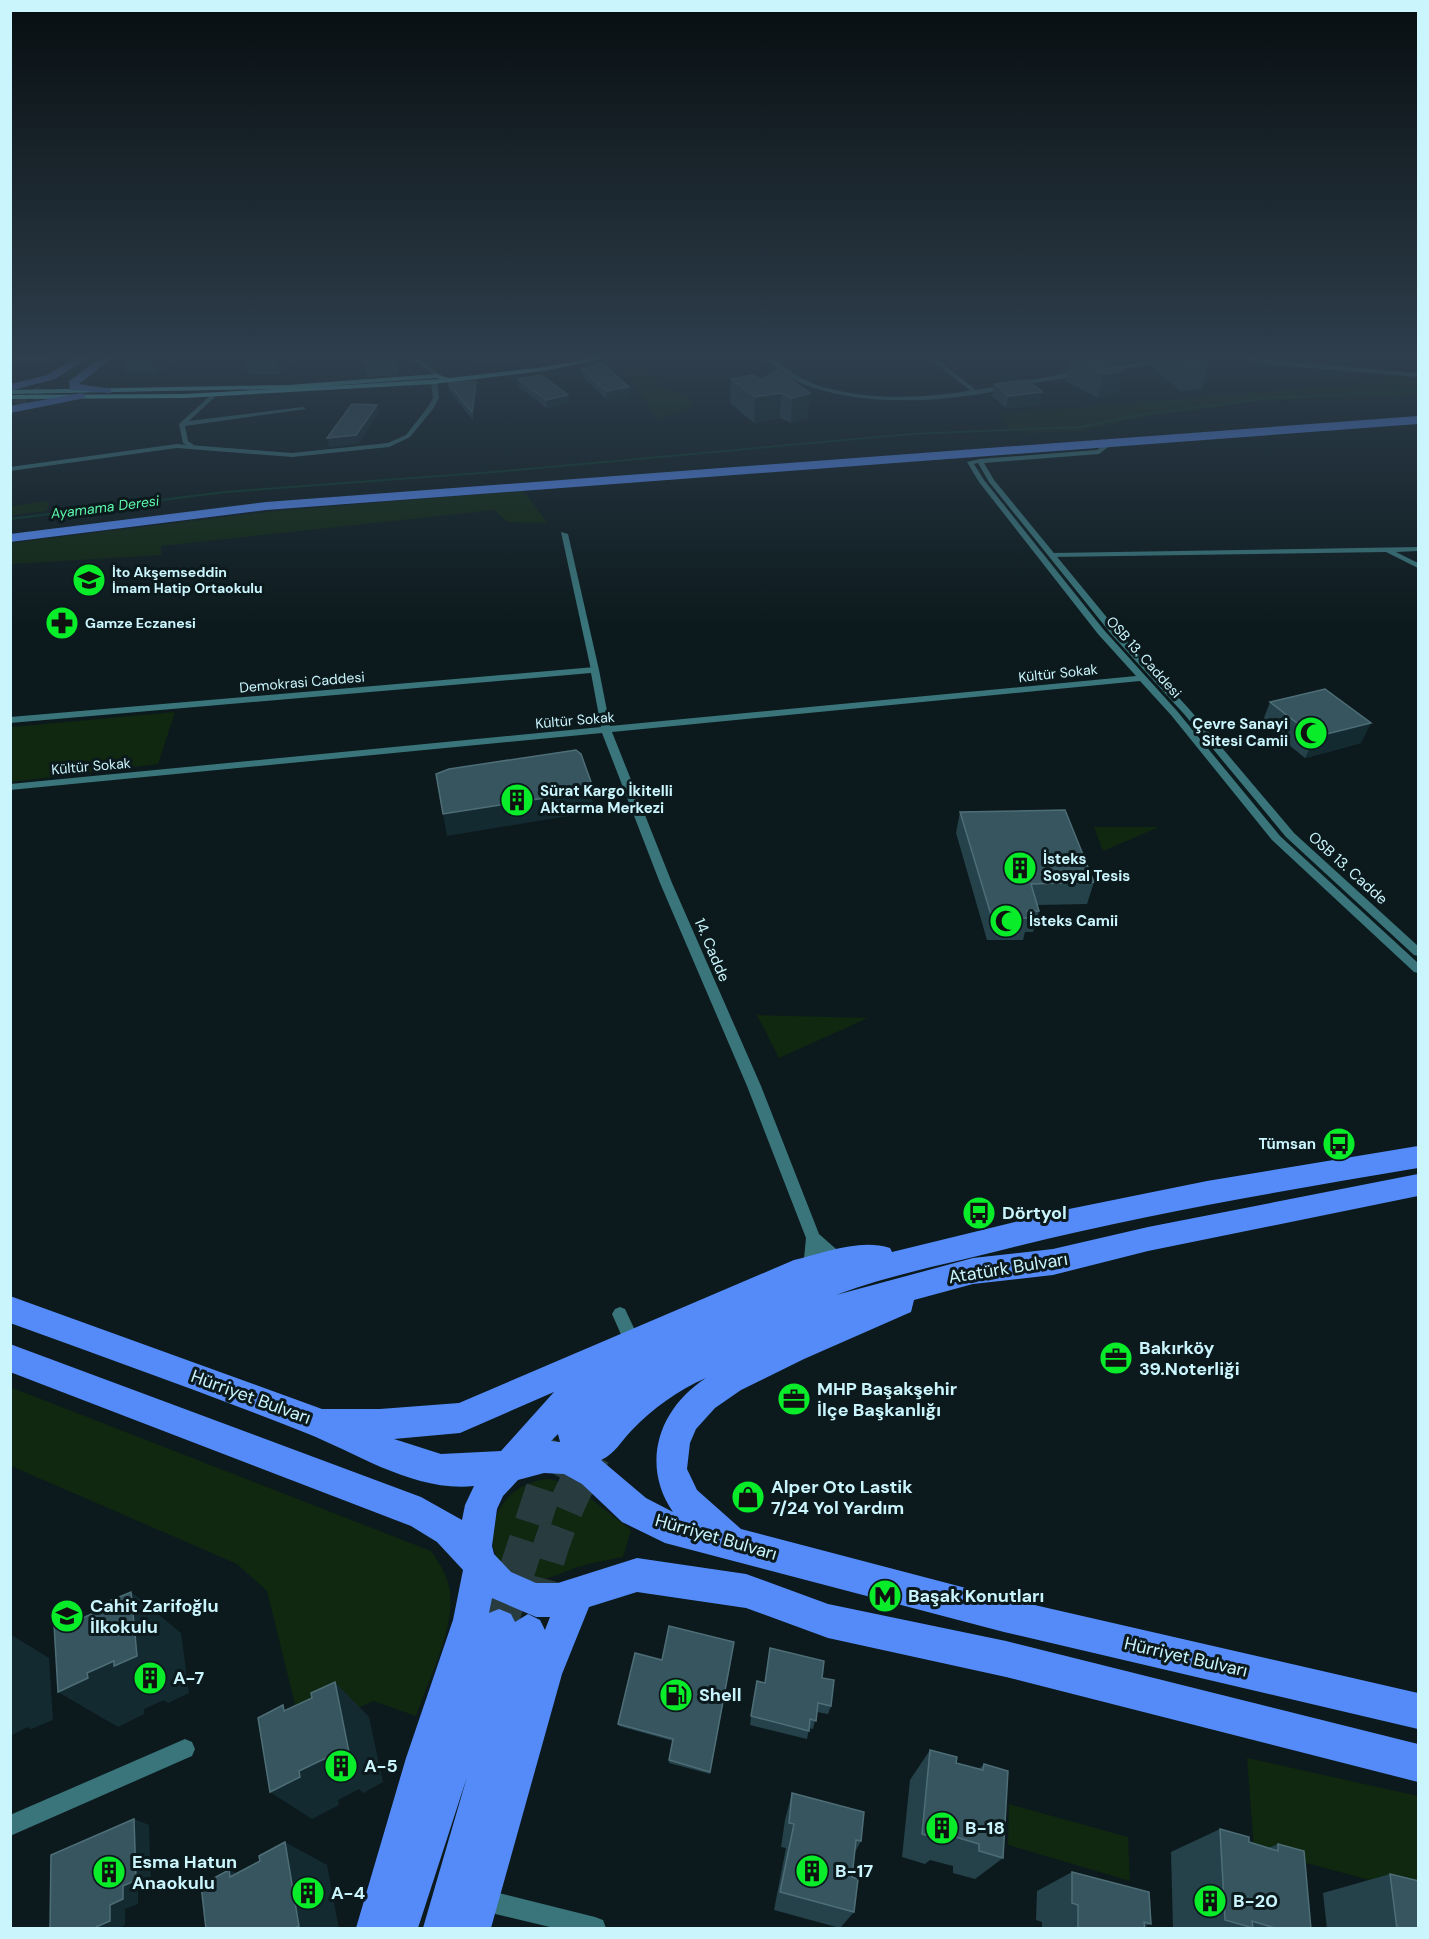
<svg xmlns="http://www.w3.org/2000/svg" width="1429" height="1939" viewBox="0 0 1429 1939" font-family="'DM Sans',sans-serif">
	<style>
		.green { fill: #102710 }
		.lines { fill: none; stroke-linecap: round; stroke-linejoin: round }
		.stream { stroke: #0a392a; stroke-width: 2 }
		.primary-tunnel-far1 { stroke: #283b3f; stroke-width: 12; stroke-dasharray: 12 6; stroke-linecap: butt }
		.primary-tunnel { stroke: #283b3f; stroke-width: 36; stroke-dasharray: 36 18; stroke-linecap: butt }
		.minor { fill: #39757b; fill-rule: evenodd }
		.tertiary { fill: #39757b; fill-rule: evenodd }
		.secondary { fill: #65effa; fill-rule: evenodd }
		.primary { fill: #558bf9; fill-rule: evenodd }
		.wall { fill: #25424b }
		.shaded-wall { fill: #142a31 }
		.building { fill: #37555e; stroke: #4e6e77; stroke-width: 1.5 }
		.labels { text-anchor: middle; stroke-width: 6; stroke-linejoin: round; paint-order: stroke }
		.far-water-label { font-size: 14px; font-style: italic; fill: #5cfaad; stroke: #0c1a1d }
		.far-poi-label { font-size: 14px; font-weight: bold; fill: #caf5fd; stroke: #0c1a1d; text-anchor: start }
		.far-street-label { font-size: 14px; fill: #caf5fd; stroke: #0c1a1d }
		.poi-label { font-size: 15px; font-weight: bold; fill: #caf5fd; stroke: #0c1a1d; text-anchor: start }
		.street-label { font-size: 15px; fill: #caf5fd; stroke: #0c1a1d }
		.near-poi-label { font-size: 18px; font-weight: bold; fill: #caf5fd; stroke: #0c1a1d; text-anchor: start }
		.near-street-label { font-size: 18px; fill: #caf5fd; stroke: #0c1a1d }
	</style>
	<rect width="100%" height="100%" fill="#0c1a1d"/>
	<g class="green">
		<path d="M633,355L664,389L685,395L697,405L657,419L616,358Z"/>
		<path d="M1380,375L1418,378V395L1264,401L1143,417L1082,431L1024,433L1023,431H1009L1002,414L1381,382Z"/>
		<path d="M523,491L548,523L508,522L494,510L161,546V555L11,564V543L275,511Z"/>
		<path d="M49,501L47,511L11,515V506Z"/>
		<path d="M175,712L158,764L11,782V727Z"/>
		<path d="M1094,827H1159L1103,851Z"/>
		<path d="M757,1015L868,1018L779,1058Z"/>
		<path d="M10,1387L431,1551C440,1564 448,1576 450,1592C455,1628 428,1682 416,1716L373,1701L302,1733L267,1591L237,1564L11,1466Z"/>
		<path d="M550,1479L576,1487L631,1530L623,1557C609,1560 595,1562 582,1566C563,1571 545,1584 524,1579C472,1566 486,1482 550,1479Z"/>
		<path d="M1247,1758L1418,1796V1893L1254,1849Z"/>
		<path d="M1009,1804L1128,1837L1130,1881L1008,1845Z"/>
	</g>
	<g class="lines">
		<path class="stream" d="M10,519L225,492L493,472L912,434L1081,427L1138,415L1270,398L1418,391"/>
		<path class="primary-tunnel-far1" d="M15,403L47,389"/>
		<g class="primary-tunnel">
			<path d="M533,1613C547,1551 561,1510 593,1454"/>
			<path d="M499,1626L544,1488L567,1447"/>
		</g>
		<g class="minor">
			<path d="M59,355H70L47,361L10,362V358L47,357Z"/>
			<path d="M925,355H931L975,389V391H971Z"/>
			<path d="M212,394L217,395L189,421L303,407L306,409L185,426L188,441L194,445L191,447L183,443L179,424Z"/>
			<path d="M561,532L568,534L599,670L598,672H592L591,670Z"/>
			<path d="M1418,547V551L1396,552L1418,563V568L1386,552L1052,557L1048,555L1052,553Z"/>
			<path d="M620,1307L625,1309L641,1343L639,1348L633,1350L627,1348L612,1314L615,1309Z"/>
			<path d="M185,1739L192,1742L195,1749L192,1756L10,1836V1815Z"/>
			<path d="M483,1889L595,1917L603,1920L606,1928H554L483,1911L475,1908L472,1900L475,1892Z"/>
		</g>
		<g class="tertiary">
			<path d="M407,355H414L442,376L437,377Z"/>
			<path d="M762,355C775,355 789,372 801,378C810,383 821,387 831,389C910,409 995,386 1073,372L1081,370L1084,372C1071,379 1050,380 1035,383C965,400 872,411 803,384C788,378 774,366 762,355Z"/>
			<path d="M1196,355H1210L1105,371L1102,369Z"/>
			<path d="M1218,355L1418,373V377L1273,365Z"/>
			<path d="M434,380L437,382L439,398L433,409L410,437L389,447L292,457L177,448L10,471V467L177,444L292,453L388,443L406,435L428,407L433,398L431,382Z"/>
			<path d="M1110,441L1115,442L1099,454L984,463L994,480L1118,631L1190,710L1294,833L1418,946V956L1414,955L1286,837L1184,714L1112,635L989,482L978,463L974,464L984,480L1104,630L1177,711L1280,836L1418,963V973L1414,972L1272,840L1171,715L1140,681L612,732L672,883L761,1086L819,1234L844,1256L846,1261L844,1266L839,1268L834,1266L819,1253L816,1274L811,1276L806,1274L803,1269L806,1238L747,1086L660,883L602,733L10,790V784L601,727L591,673L10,723V717L595,667L599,670L610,726L1136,676L1098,634L979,482L967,462L980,459L1097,450Z"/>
		</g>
		<path class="secondary" d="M610,355H621L544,371L434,384L184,398L10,399V395L184,394L275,389L10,394V390L288,385L436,374L449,378L544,367ZM436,378L440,379L314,387Z"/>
		<g class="primary">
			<path d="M80,355H92L55,379L10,391V384L47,375Z"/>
			<path d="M105,355H117L79,384L111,389V393L70,390L69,381Z"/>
			<path d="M81,393L85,394V398L10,413V406Z"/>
			<path d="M1418,416V424L266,510L10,542V534L266,502Z"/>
			<path d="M1418,1146V1168C1276,1192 1134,1216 994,1252C941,1265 887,1276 836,1295L973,1258L1053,1249L1148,1227L1418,1174V1196L1148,1251L1053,1275L973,1284L914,1300L911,1312L804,1359L741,1390L715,1408L696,1429L690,1443L687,1469L697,1490L741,1529L1004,1598L1418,1693V1729L1004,1632L665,1543L622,1522L582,1484L564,1474L544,1473L518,1480L503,1496L497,1509L492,1546L494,1554L511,1572L536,1583H558L637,1558L746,1574L828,1604L1006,1641L1418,1744V1782L1006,1677L828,1638L746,1608L637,1592L589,1607L562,1674L491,1928H423L467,1777L418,1928H356L406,1758L453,1620L463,1570L437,1542L411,1526L10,1372V1344L421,1497L462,1520L465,1505L474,1486C414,1492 359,1454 306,1433C208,1394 109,1359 10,1323V1296L322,1409H380L459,1403L794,1260C822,1253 861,1238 890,1248L892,1252L1064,1210L1207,1181ZM706,1378C659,1408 640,1464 673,1512L646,1498L601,1460C615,1454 621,1441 632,1430C652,1409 678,1390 706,1378ZM554,1392L501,1451L441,1454L394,1439L460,1433ZM558,1434L560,1442L551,1441ZM492,1598L536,1617H550L545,1630L540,1620L528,1614L515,1622L511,1614L499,1609L489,1613Z"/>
		</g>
	</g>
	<g class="wall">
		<path d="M121,355H181L156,373L126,371Z"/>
		<path d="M243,355H294L280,375H249Z"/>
		<path d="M367,355H399L401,363L398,375L367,377L364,364Z"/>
		<path d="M474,355H518V359L515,362L480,363Z"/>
		<path d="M1071,355H1107L1106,359L1104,360L1124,370L1118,394L1098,398L1065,381Z"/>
		<path d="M1157,355H1197L1209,365L1202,389L1180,391L1153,368Z"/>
		<path d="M582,369L629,387V396L606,399L583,377Z"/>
		<path d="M777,370L808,419L791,423L780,418L754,423L730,403L731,379L761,380Z"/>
		<path d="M518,379L568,395L569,403L547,408L519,387Z"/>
		<path d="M448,383L477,389L473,420L449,391Z"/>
		<path d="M994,384L1039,405L1006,408L992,396Z"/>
		<path d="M1270,702L1361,743L1305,758L1262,723Z"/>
		<path d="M960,812L1094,882L1087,904L1037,905L1039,911L1033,932H1025L1023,940H987L956,833Z"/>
		<path d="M734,1642L710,1774L669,1763V1760L673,1741L619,1726L618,1724L662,1660Z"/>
		<path d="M822,1678L831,1706L828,1714L817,1712L813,1729L809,1728L807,1739L750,1725L751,1716L765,1683Z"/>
		<path d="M930,1750L956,1763L979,1769L984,1764L1003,1858L975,1879L953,1873V1866L930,1860L925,1864L902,1857L910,1780Z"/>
		<path d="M792,1793L861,1841L855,1852L852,1877L854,1912L840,1928L774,1910L786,1848L781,1847L785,1820Z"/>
		<path d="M1220,1829L1249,1842L1268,1848L1278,1844L1311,1929H1173L1171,1852Z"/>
		<path d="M1072,1872L1151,1924L1145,1926V1929H1042V1922L1036,1920L1037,1891Z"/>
		<path d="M1390,1874L1419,1929H1327L1323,1893Z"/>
	</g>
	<g class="shaded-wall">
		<path d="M150,355H181L156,373Z"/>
		<path d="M275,355H294L280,375Z"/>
		<path d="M398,355H399L401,363L398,375L396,362Z"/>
		<path d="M514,355H518V359L515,362Z"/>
		<path d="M1091,355H1107L1106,359L1089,365Z"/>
		<path d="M1124,370L1118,394L1098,398L1104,374Z"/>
		<path d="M476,381L477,389L473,420L472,412Z"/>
		<path d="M629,387V396L606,399V391Z"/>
		<path d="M1042,392L1039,405L1006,408L1009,396Z"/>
		<path d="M781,393L780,418L754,423L755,397Z"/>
		<path d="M810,393L808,419L791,423L792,398Z"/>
		<path d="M568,395L569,403L547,408L546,400Z"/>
		<path d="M377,405L379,413L358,444L329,447L327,438Z"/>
		<path d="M1371,723L1361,743L1305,758L1315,737Z"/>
		<path d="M591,782L593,809L580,814L447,836L443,814Z"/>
		<path d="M131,1592L181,1633L189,1693L168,1703L164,1700L144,1709V1714L118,1727L58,1692L87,1673L114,1661L80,1619L79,1613L135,1653Z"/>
		<path d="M10,1634L49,1658L53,1720L31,1729L27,1727L10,1736Z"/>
		<path d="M335,1682L369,1717L383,1782L363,1793L359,1789L338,1800L339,1805L312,1819L270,1792L299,1771Z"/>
		<path d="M134,1819L149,1825L151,1884L138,1890V1904L125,1909V1925L116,1929H96V1927L110,1905L123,1886Z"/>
		<path d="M285,1842L327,1865L339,1929H294Z"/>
		<path d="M229,1870L277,1890L230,1877Z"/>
	</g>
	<g class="building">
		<path d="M367,355H398L396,362L364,364Z"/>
		<path d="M1081,355H1093L1124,370L1104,374L1070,357Z"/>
		<path d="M1172,355H1197L1209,365L1186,366Z"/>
		<path d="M602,363L629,387L606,391L582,369Z"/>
		<path d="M777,370L810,393L792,398L781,393L755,397L731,379L753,375L761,380Z"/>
		<path d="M541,375L568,395L546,400L518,379Z"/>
		<path d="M1028,380L1042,392L1009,396L994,384Z"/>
		<path d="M476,381L472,412L448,383Z"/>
		<path d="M352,404L377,405L356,435L327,438Z"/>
		<path d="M1325,689L1371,723L1315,737L1270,702Z"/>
		<path d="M576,750L581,754L591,782V788L577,793L443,814L436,774L449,769Z"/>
		<path d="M1065,810L1094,882L1031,884L1039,911H1027L1029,918H992L960,812Z"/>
		<path d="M131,1592L137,1656L114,1666V1661L87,1673L88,1678L58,1692L54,1624L79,1613L80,1619L108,1607L107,1602Z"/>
		<path d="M669,1626L734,1642L710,1772L669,1760L673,1739L618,1724L635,1653L662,1660Z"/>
		<path d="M770,1648L824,1661L822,1678L834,1680L831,1706L818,1703L816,1721L810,1719L809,1731L751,1716L757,1681L765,1683Z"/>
		<path d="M335,1682L349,1752L327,1764L326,1758L299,1771L300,1777L270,1792L258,1718L283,1705L284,1711L312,1698L311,1693Z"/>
		<path d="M930,1750L957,1757L956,1763L983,1770L984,1764L1008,1771L1003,1858L979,1851V1844L949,1835L948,1842L922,1834Z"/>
		<path d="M792,1793L864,1812L861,1841L856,1840L852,1877L858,1879L854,1912L780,1892L794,1824L789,1823Z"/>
		<path d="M134,1819L136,1880L123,1886V1899L110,1905V1921L96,1927V1929H50L51,1855Z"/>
		<path d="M1220,1829L1249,1837V1842L1278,1851V1844L1304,1851L1311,1929H1278L1252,1921L1253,1928L1225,1920Z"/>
		<path d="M285,1842L299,1926L294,1929H206L201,1885L229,1870L230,1877L260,1861L259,1856Z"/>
		<path d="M1072,1872L1149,1892L1151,1924L1144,1922L1145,1929H1078V1905L1072,1903Z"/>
		<path d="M1390,1874L1419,1881V1929H1397Z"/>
	</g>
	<linearGradient id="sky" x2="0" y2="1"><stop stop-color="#070e10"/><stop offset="0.57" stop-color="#2e3e4c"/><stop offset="1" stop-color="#2e3e4c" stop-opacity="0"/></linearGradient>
	<rect width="1429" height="626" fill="url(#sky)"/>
	<defs>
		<symbol id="school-disc" viewBox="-11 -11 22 22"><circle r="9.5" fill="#08ec2a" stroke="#0c1a1d"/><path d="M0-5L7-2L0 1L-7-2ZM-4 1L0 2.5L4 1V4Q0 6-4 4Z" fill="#111"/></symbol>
		<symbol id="pharmacy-disc" viewBox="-11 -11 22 22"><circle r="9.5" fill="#08ec2a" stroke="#0c1a1d"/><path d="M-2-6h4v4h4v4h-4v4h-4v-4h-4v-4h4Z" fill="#111"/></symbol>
		<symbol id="mosque-disc" viewBox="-11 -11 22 22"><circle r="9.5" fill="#08ec2a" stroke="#0c1a1d"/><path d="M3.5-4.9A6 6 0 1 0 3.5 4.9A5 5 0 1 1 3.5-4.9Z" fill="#111"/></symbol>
		<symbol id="building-disc" viewBox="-11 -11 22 22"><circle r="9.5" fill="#08ec2a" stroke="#0c1a1d"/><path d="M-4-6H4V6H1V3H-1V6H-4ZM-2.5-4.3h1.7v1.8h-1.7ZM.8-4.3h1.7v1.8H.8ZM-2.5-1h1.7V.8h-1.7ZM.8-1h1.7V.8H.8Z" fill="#111"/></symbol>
		<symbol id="bus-disc" viewBox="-11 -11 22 22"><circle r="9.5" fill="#08ec2a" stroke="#0c1a1d"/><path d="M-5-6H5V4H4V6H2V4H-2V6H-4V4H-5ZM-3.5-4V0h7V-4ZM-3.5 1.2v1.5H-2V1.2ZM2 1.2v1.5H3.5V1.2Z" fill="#111"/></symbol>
		<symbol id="office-disc" viewBox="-11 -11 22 22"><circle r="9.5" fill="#08ec2a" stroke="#0c1a1d"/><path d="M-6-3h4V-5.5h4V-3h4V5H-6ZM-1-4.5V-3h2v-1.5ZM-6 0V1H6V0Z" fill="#111"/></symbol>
		<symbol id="shop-disc" viewBox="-11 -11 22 22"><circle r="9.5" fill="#08ec2a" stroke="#0c1a1d"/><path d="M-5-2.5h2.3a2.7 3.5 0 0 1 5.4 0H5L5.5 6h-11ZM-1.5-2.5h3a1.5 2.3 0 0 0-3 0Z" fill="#111"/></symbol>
		<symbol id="metro-disc" viewBox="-11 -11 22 22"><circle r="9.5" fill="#08ec2a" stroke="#0c1a1d"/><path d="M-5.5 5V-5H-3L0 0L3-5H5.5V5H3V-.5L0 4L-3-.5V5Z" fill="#111"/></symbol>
		<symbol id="fuel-disc" viewBox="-11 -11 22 22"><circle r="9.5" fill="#08ec2a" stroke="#0c1a1d"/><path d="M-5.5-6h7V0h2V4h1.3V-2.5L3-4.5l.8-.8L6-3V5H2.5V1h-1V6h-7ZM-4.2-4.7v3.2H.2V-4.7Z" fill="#111"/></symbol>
	</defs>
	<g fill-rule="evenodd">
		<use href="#school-disc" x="70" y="561" width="38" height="38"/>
		<use href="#pharmacy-disc" x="43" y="604" width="38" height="38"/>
		<use href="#mosque-disc" x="1292" y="714" width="38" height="38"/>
		<use href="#building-disc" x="498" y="781" width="38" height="38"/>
		<use href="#building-disc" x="1001" y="849" width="38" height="38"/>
		<use href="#mosque-disc" x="987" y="902" width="38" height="38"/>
		<use href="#bus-disc" x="1320" y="1125" width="38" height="38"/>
		<use href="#bus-disc" x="960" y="1194" width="38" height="38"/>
		<use href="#office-disc" x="1097" y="1339" width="38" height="38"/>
		<use href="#office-disc" x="775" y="1380" width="38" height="38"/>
		<use href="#shop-disc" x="729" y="1478" width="38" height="38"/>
		<use href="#metro-disc" x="866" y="1577" width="38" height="38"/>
		<use href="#school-disc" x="48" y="1597" width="38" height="38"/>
		<use href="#building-disc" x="131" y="1659" width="38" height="38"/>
		<use href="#fuel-disc" x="657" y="1676" width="38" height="38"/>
		<use href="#building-disc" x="322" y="1747" width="38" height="38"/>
		<use href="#building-disc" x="923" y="1809" width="38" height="38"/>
		<use href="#building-disc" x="793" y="1852" width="38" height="38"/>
		<use href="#building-disc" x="90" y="1853" width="38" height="38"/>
		<use href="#building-disc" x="289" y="1874" width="38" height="38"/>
		<use href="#building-disc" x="1191" y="1882" width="38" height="38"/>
	</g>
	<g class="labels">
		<g class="far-water-label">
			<text transform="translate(105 507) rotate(-7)" y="5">Ayamama Deresi</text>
		</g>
		<g class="far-poi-label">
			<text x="112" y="577">İto Akşemseddin<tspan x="112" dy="16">İmam Hatip Ortaokulu</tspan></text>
			<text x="85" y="628">Gamze Eczanesi</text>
		</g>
		<g class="far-street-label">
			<text transform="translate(1144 657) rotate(48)" y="5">OSB 13. Caddesi</text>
			<text transform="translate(1058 673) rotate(-6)" y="5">Kültür Sokak</text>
			<text transform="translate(302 682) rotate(-5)" y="5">Demokrasi Caddesi</text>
			<text transform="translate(575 720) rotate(-5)" y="5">Kültür Sokak</text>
			<text transform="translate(91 766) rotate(-5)" y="5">Kültür Sokak</text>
		</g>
		<g class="poi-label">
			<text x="1288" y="729" text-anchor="end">Çevre Sanayi<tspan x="1288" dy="17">Sitesi Camii</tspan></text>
			<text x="540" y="796">Sürat Kargo İkitelli<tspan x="540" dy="17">Aktarma Merkezi</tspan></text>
			<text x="1043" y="864">İsteks<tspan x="1043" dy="17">Sosyal Tesis</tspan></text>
			<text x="1029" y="926">İsteks Camii</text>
			<text x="1316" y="1149" text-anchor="end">Tümsan</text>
		</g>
		<g class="street-label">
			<text transform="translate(1348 868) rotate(42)" y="5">OSB 13. Cadde</text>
			<text transform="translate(712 950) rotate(67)" y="5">14. Cadde</text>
		</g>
		<g class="near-poi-label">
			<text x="1002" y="1219">Dörtyol</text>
			<text x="1139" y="1354">Bakırköy<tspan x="1139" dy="21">39.Noterliği</tspan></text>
			<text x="817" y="1395">MHP Başakşehir<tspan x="817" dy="21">İlçe Başkanlığı</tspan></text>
			<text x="771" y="1493">Alper Oto Lastik<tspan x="771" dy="21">7/24 Yol Yardım</tspan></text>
			<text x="908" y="1602">Başak Konutları</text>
			<text x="90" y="1612">Cahit Zarifoğlu<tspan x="90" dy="21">İlkokulu</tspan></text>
			<text x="173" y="1684">A-7</text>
			<text x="699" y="1701">Shell</text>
			<text x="364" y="1772">A-5</text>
			<text x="965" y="1834">B-18</text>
			<text x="132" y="1868">Esma Hatun<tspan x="132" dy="21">Anaokulu</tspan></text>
			<text x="835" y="1877">B-17</text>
			<text x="331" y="1899">A-4</text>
			<text x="1233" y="1907">B-20</text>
		</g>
		<g class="near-street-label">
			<text transform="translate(1008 1268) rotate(-9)" y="6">Atatürk Bulvarı</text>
			<text transform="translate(251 1397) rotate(20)" y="6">Hürriyet Bulvarı</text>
			<text transform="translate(716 1537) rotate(16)" y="6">Hürriyet Bulvarı</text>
			<text transform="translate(1186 1657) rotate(13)" y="6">Hürriyet Bulvarı</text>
		</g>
	</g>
	<rect width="1429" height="1939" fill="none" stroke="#caf5fd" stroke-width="24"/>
</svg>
